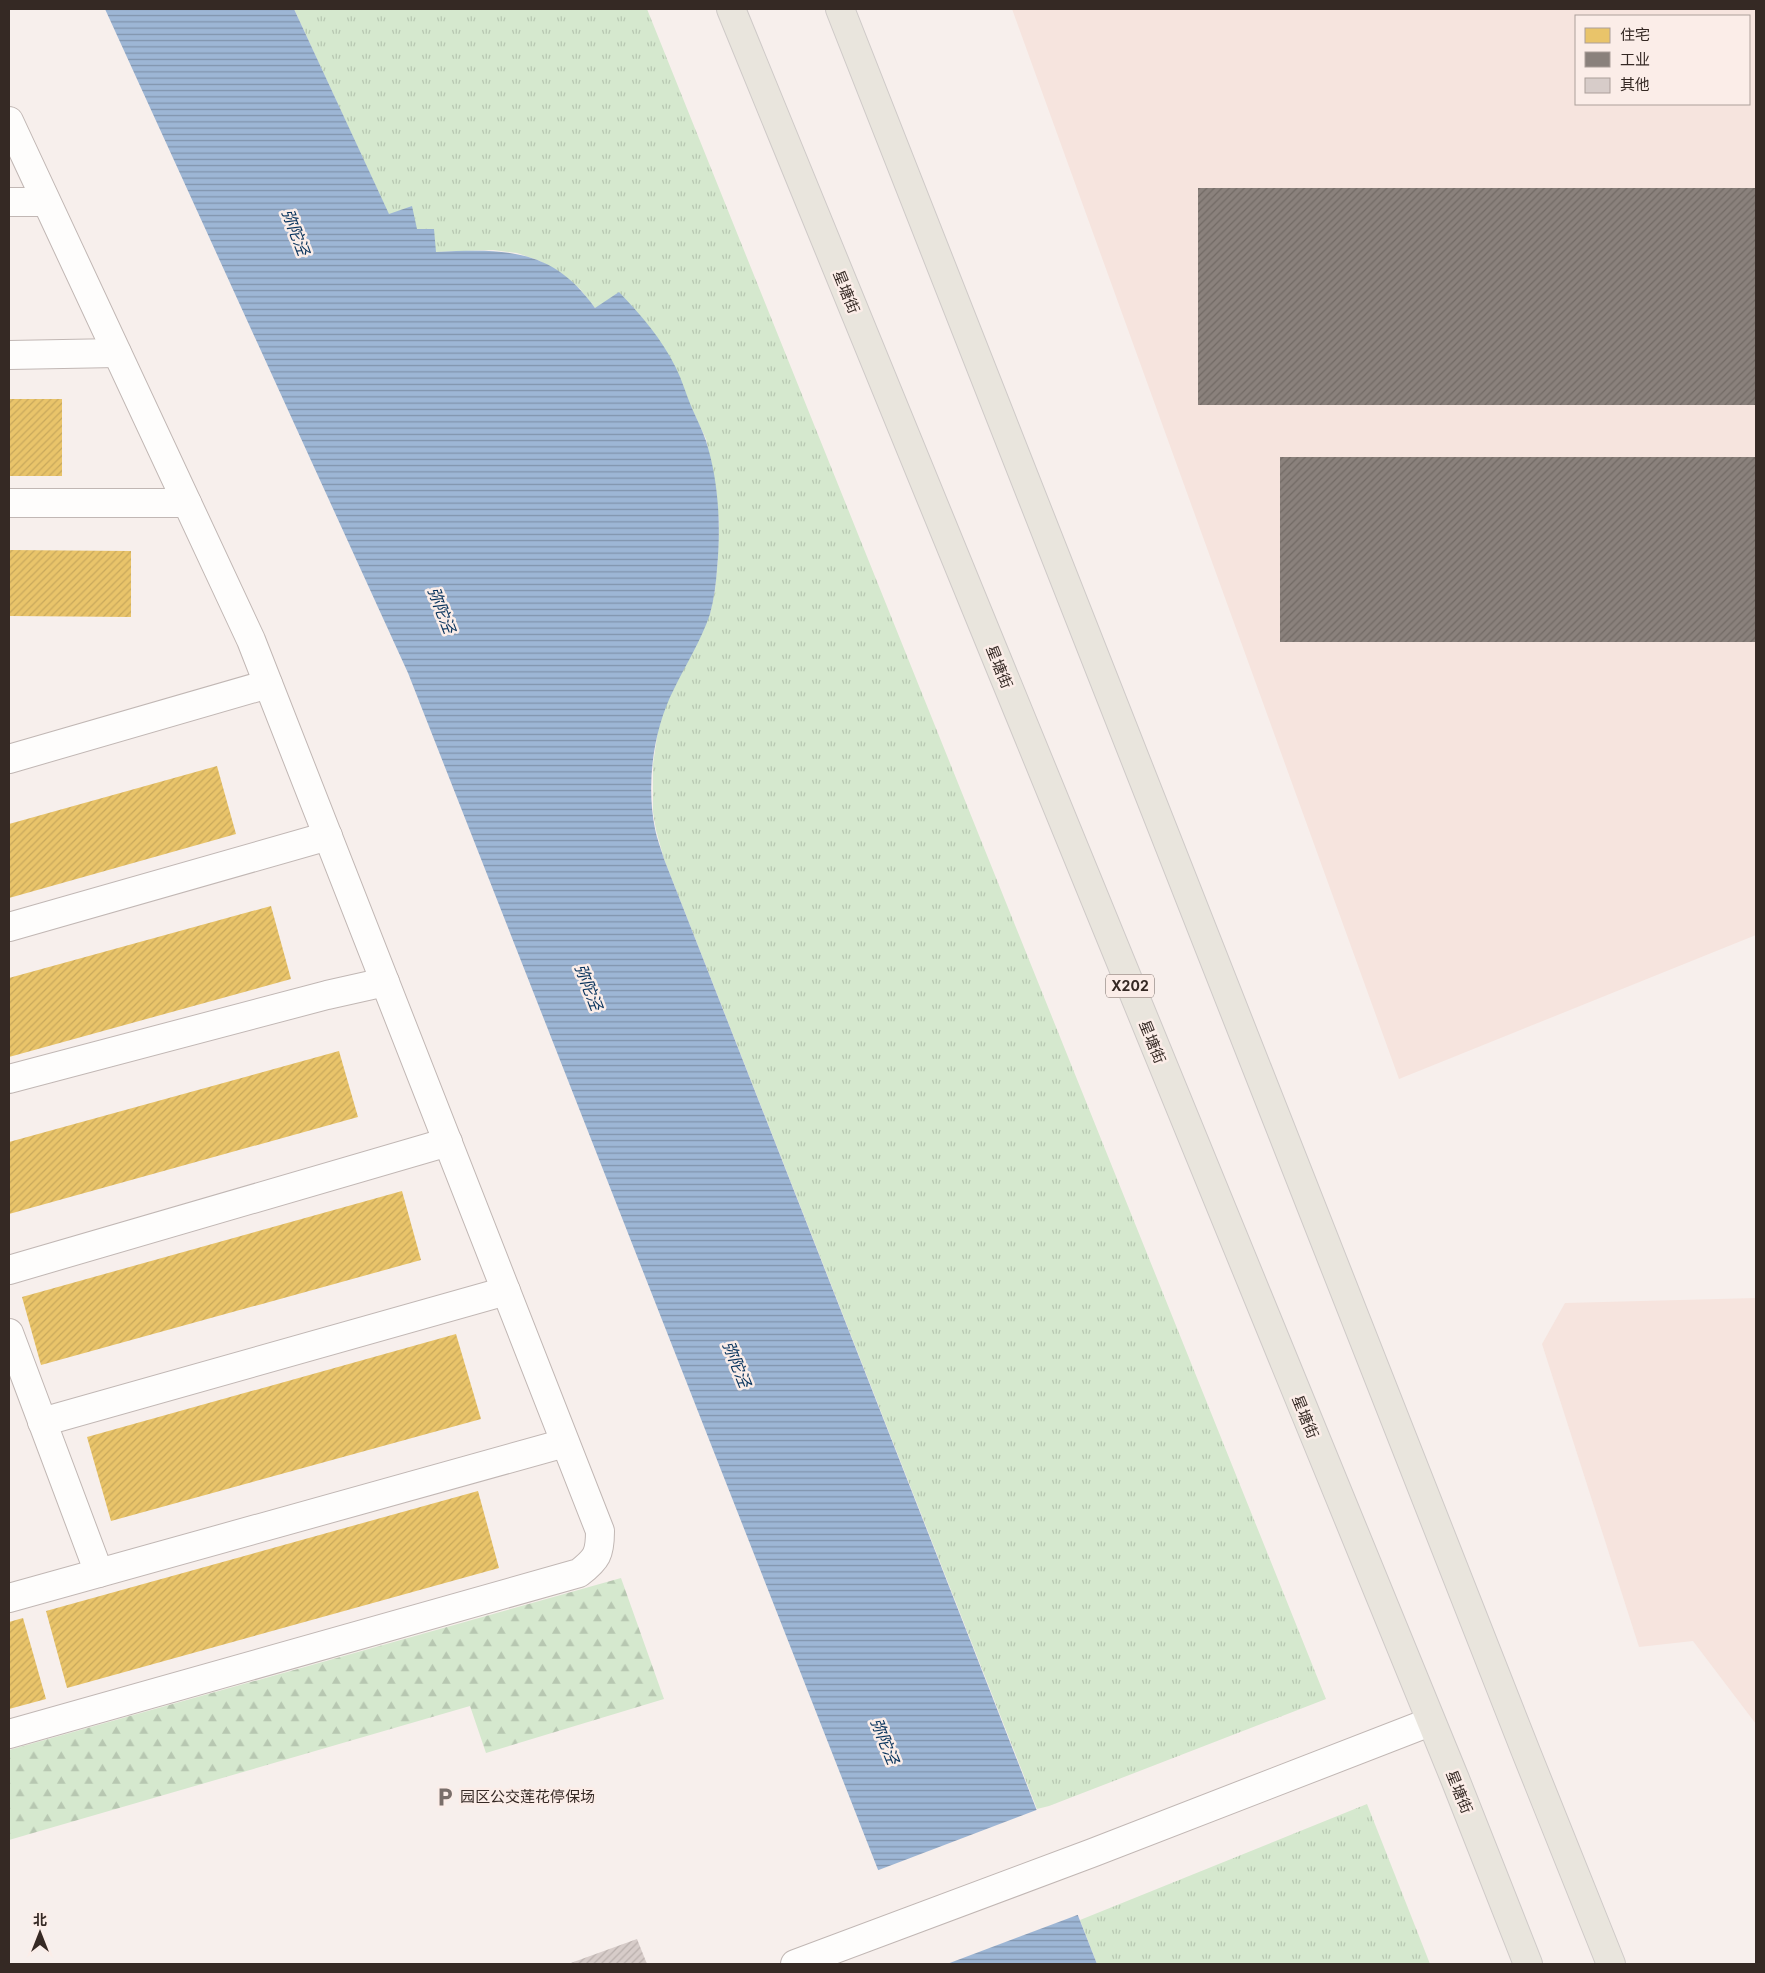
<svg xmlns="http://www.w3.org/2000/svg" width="1765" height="1973" viewBox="0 0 1765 1973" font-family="Inter,'Noto Sans SC',sans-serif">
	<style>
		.built { fill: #f6e4de; fill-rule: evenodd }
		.forest { fill: url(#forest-firs) }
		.park { fill: url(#park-tufts) }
		.water { fill: url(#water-rules) }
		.pier { fill: #f7efec }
		.homes { fill: url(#homes-hatch) }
		.industry { fill: url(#industry-hatch) }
		.building { fill: url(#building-hatch) }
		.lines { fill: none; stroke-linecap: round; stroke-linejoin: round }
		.minor-casing { stroke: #c1b7b4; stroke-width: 30 }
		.major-casing { stroke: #cfcac8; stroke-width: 30 }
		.minor { stroke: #fefdfc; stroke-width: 28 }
		.major { stroke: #e9e5dd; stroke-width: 28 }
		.labels { text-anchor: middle; stroke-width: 5; stroke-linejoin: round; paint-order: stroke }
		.shield { fill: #fbede8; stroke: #70645f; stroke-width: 1 }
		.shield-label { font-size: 14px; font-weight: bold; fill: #352924 }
		.street-label { font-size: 15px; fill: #352924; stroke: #fbede8 }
		.poi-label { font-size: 15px; fill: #352924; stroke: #fbede8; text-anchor: start }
		.water-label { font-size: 16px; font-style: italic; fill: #04305a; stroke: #fbede8 }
	</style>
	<defs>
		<pattern id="forest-firs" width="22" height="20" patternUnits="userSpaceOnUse" patternTransform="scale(1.25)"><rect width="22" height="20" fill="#d5e8ce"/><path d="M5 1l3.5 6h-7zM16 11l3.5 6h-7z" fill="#b7c7b1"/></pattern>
		<pattern id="park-tufts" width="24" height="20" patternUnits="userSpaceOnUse" patternTransform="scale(1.25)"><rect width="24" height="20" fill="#d5e8ce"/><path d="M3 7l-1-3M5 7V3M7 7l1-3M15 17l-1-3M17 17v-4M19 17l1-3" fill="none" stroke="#b7c7b1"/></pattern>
		<pattern id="water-rules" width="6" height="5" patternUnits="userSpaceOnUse" patternTransform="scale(1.25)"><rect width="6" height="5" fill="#9db6d5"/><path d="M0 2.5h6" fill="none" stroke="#8194ad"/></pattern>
		<pattern id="homes-hatch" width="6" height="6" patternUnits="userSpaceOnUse" patternTransform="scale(1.25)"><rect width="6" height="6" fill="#e9c46a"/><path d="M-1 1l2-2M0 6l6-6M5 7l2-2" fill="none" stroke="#c8a85c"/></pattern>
		<pattern id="industry-hatch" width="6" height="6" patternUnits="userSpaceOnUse" patternTransform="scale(1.25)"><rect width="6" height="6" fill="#8a817c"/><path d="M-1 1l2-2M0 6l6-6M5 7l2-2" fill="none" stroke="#726a65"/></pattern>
		<pattern id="building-hatch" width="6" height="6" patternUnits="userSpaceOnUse" patternTransform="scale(1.25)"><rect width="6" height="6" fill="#d7ccc9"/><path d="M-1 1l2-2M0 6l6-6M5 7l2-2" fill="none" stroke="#b9afac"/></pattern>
	</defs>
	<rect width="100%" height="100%" fill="#f7efec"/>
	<g class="built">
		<path d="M1012,9H1756V935L1399,1079ZM1576,16H1749V104H1576Z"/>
		<path d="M1756,1298V1724L1693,1641L1639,1647L1542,1344L1565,1303Z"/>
	</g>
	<path class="forest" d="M621,1578L664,1699L486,1753L470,1706L9,1840V1750Z"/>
	<g class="park">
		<path d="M294,9H647L1326,1699L1049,1806L1037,1809L664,859L656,830L653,812V764L659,724L665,706L710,613L715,590L718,557L719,523L716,489L706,439L691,407L595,308L580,289L561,273L540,261L517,253L493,250L435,252L417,229L389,215Z"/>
		<path d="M1367,1804L1430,1964H1097L1080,1920Z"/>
	</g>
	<path class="water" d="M105,9H294L389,214L412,206L417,229H434L436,252C504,249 552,247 595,308L619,292C641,315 662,339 676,368C682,380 686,394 691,406C696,418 702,429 706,441C719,482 721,527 717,569C716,584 714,599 710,614C701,641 686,664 674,689C653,730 646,784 655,829C657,839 661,849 664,859L1097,1964H915L408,673Z"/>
	<path class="pier" d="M1039,1809L1080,1914L947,1964H912L876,1871Z"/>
	<g class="homes">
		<rect x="9" y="399" width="53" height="77"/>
		<path d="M9,550L131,551V617L9,616Z"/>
		<path d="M217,766L236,834L9,898V824Z"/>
		<path d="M271,906L291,979L9,1057V978Z"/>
		<path d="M339,1051L358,1117L9,1214V1142Z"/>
		<path d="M402,1191L421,1260L41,1365L22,1297Z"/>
		<path d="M456,1334L481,1419L111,1521L87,1437Z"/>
		<path d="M478,1491L499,1568L67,1688L46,1611Z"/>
		<path d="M23,1618L46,1699L9,1709V1622Z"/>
	</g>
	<g class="industry">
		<rect x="1198" y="188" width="558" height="217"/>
		<rect x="1280" y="457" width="476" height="185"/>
	</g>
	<path class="building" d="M637,1939L647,1964H568Z"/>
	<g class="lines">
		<defs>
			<g id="minor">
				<path d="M9,121L251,640L600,1531C600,1554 597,1559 579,1573L9,1734"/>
				<path d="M9,202H46"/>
				<path d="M9,355L117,353"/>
				<path d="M9,503H187"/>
				<path d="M9,759L268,684"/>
				<path d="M9,927L328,836"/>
				<path d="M9,1079L327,995L385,982"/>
				<path d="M9,1270L448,1142"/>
				<path d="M9,1333L99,1573"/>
				<path d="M42,1422L506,1291"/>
				<path d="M9,1598L565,1443"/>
				<path d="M795,1964L1092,1853L1430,1722"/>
			</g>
			<g id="major">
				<path d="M731,9L1455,1779L1528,1964"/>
				<path d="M840,9L1526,1752L1611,1964"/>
			</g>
		</defs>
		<use href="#minor" class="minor-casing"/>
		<use href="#major" class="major-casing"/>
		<use href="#minor" class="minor"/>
		<use href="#major" class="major"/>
	</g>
	<defs>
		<symbol id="parking-bare" viewBox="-9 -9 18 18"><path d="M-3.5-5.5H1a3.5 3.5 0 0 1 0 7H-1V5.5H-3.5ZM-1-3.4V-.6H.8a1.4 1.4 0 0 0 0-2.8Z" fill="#796e6a" stroke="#fbede8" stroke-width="2.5" paint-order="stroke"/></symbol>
	</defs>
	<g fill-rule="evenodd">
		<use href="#parking-bare" x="431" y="1783" width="28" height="28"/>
	</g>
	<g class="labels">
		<rect class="shield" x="1106" y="974.5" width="48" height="23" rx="4"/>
		<g class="shield-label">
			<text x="1130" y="991">X202</text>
		</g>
		<g class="street-label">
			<text transform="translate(846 292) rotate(68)" y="5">星塘街</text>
			<text transform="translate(999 667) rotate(68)" y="5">星塘街</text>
			<text transform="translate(1152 1042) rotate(68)" y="5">星塘街</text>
			<text transform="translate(1305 1417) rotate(68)" y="5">星塘街</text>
			<text transform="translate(1459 1792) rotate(68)" y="5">星塘街</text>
		</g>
		<g class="poi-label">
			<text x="460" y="1802">园区公交莲花停保场</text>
		</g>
		<g class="water-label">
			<text transform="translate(296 232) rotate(69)" y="6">弥陀泾</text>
			<text transform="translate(442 610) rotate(69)" y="6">弥陀泾</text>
			<text transform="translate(589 987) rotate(69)" y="6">弥陀泾</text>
			<text transform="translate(737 1364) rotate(68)" y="6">弥陀泾</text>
			<text transform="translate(885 1741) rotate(68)" y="6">弥陀泾</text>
		</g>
	</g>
	<rect width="1765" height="1973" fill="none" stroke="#352924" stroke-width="20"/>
	<rect x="1575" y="15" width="175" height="90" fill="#fbede8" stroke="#ac9f9a"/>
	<rect x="1585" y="28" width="25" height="15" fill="#e9c46a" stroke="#ac9f9a"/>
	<text x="1620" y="40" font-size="15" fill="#352924">住宅</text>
	<rect x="1585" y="52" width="25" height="15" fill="#8a817c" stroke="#ac9f9a"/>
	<text x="1620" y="65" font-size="15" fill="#352924">工业</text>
	<rect x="1585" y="78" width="25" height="15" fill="#d7ccc9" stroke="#ac9f9a"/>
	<text x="1620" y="90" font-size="15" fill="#352924">其他</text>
	<g transform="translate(40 1933)" stroke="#fbede8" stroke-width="4" paint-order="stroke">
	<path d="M0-4L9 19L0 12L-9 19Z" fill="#352924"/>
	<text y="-8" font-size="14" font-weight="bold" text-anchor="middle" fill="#352924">北</text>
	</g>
</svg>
